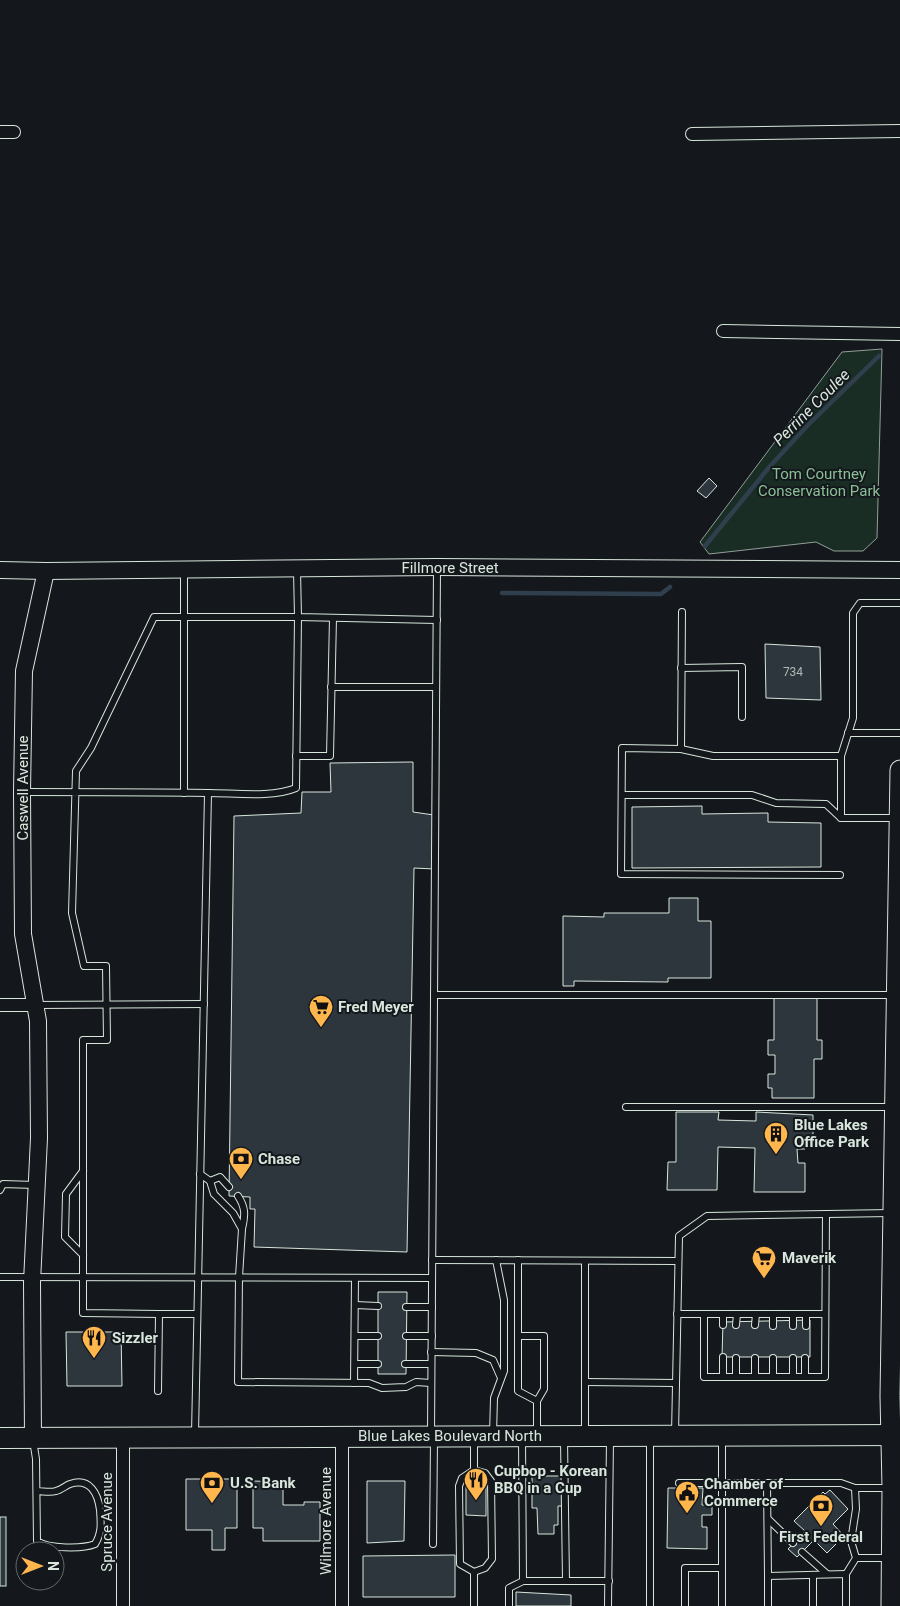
<svg xmlns="http://www.w3.org/2000/svg" width="900" height="1606" viewBox="0 0 900 1606" font-family="Roboto,sans-serif">
	<style>
		.green { fill: #1a2d24; stroke: #939e99 }
		.lines { fill: none; stroke-linecap: round; stroke-linejoin: round }
		.stream { stroke: #2f3f4d; stroke-width: 4.5 }
		.building { fill: #2c363c; stroke: #d8e6dc }
		.service-casing { stroke: #d8e6dc; stroke-width: 8 }
		.minor-casing { stroke: #d8e6dc; stroke-width: 14 }
		.tertiary-casing { stroke: #d8e6dc; stroke-width: 18 }
		.secondary-casing { stroke: #d8e6dc; stroke-width: 21 }
		.primary-casing { stroke: #d8e6dc; stroke-width: 22 }
		.service { stroke: #14181c; stroke-width: 6 }
		.minor { stroke: #14181c; stroke-width: 12 }
		.tertiary { stroke: #14181c; stroke-width: 16 }
		.secondary { stroke: #14181c; stroke-width: 19 }
		.primary { stroke: #14181c; stroke-width: 20 }
		.labels { text-anchor: middle; stroke-width: 4; stroke-linejoin: round; paint-order: stroke }
		.number-label { font-size: 12px; fill: #adbab4 }
		.park-label { font-size: 15px; fill: #8ac095; stroke: #14181c }
		.street-label { font-size: 15px; fill: #d8e6dc; stroke: #14181c }
		.poi-label { font-size: 15px; font-weight: bold; fill: #d8e6dc; stroke: #14181c; text-anchor: start }
		.water-label { font-size: 16px; font-style: italic; fill: #d8e6dc; stroke: #14181c }
	</style>
	<rect width="100%" height="100%" fill="#14181c"/>
	<path class="green" d="M882,349L877,538L863,551H834L816,542L709,554L700,542L842,352Z"/>
	<g class="lines">
		<g class="stream">
			<path d="M705,546L771,465L809,424L879,356"/>
			<path d="M502,593L661,594L670,587"/>
		</g>
	</g>
	<g class="building">
		<path d="M709,478L717,486L706,498L697,491Z"/>
		<path d="M765,644L820,647L821,700L766,698Z"/>
		<path d="M413,762V812L434,815V869L414,868L407,1252L254,1247L255,1209H250V1197L229,1196L234,816L301,813L302,792H331L330,763Z"/>
		<path d="M702,806V814L768,813V822L821,823V867L632,868V807Z"/>
		<path d="M669,898H698V921H711V978H668V982L574,981V986H563V916L604,917V913H669Z"/>
		<path d="M774,998H817V1040H822V1059H814V1098H772V1088H768V1074H775V1055H768V1040H774Z"/>
		<path d="M676,1112H719L718,1120L756,1121V1112L813,1115V1142H806L805,1149H797L798,1163H805V1192H754L755,1148L718,1147L717,1190H667L668,1162H676Z"/>
		<path d="M378,1292H407L406,1374H378Z"/>
		<path d="M810,1320V1357H722L723,1322Z"/>
		<path d="M66,1332H121L122,1386H67Z"/>
		<path d="M532,1476H562V1506H558V1525H554V1534H538L537,1508H532Z"/>
		<path d="M186,1479H237V1528H225V1550H212V1530H186Z"/>
		<path d="M253,1481L283,1482V1505H304V1502H320V1541H263V1528H253Z"/>
		<path d="M367,1481H405L404,1541L367,1543Z"/>
		<path d="M466,1486H486V1516L466,1515Z"/>
		<path d="M668,1488H703L702,1505H712V1515H702V1527H707V1549L667,1548Z"/>
		<path d="M830,1490L848,1509L833,1524L844,1536L827,1553L814,1540L797,1557L788,1549L805,1531L794,1521L823,1492L825,1494Z"/>
		<rect x="0" y="1517" width="6" height="69"/>
		<path d="M455,1555V1597H363V1556Z"/>
		<path d="M516,1592L571,1595V1606H516Z"/>
	</g>
	<g class="lines">
		<defs>
			<g id="service">
				<path d="M297,570L298,617L437,620"/>
				<path d="M682,612L681,749L622,748L621,874L840,875"/>
				<path d="M681,668L742,667V717"/>
				<path d="M331,687H436"/>
				<path d="M848,733H900"/>
				<path d="M681,749L713,756H841"/>
				<path d="M296,756H330L333,618"/>
				<path d="M23,792C85,792 147,792 208,793C235,793 272,798 296,788L298,617H154L91,748L76,771L72,913L84,966H106L107,1040H83V1313L159,1314L158,1391"/>
				<path d="M184,793V571"/>
				<path d="M622,795H752L776,803L826,804L841,818H897"/>
				<path d="M841,818V756L853,718V613L860,603H900"/>
				<path d="M434,995H895"/>
				<path d="M36,1005L204,1004"/>
				<path d="M626,1107H894"/>
				<path d="M200,1174L210,1181L214,1194L233,1213L242,1229L239,1277L238,1382L369,1383L382,1388L406,1387L416,1382L431,1383"/>
				<path d="M210,1181L220,1177L229,1187"/>
				<path d="M0,1190L3,1184L35,1185"/>
				<path d="M238,1196C246,1208 245,1216 242,1229"/>
				<path d="M83,1255L65,1237L66,1194L83,1171"/>
				<path d="M432,1260L678,1261"/>
				<path d="M518,1260V1391L537,1401"/>
				<path d="M0,1277L432,1278"/>
				<path d="M355,1305L378,1306"/>
				<path d="M406,1307H432"/>
				<path d="M159,1314H197"/>
				<path d="M677,1314H704"/>
				<path d="M806,1314V1326"/>
				<path d="M825,1314H704V1377H825L826,1214"/>
				<path d="M723,1325V1314"/>
				<path d="M736,1325L737,1314"/>
				<path d="M755,1325L756,1314"/>
				<path d="M773,1326V1314"/>
				<path d="M793,1326V1314"/>
				<path d="M355,1336H378"/>
				<path d="M406,1336H432"/>
				<path d="M518,1336H544V1389L537,1401V1435"/>
				<path d="M431,1352L476,1353L493,1360L501,1378"/>
				<path d="M723,1357V1377"/>
				<path d="M773,1358V1377"/>
				<path d="M355,1364H378"/>
				<path d="M405,1364H431"/>
				<path d="M736,1377V1358"/>
				<path d="M755,1377V1358"/>
				<path d="M793,1377V1358"/>
				<path d="M805,1377V1358"/>
				<path d="M585,1382L676,1383"/>
				<path d="M354,1383L355,1278"/>
				<path d="M431,1433L437,568"/>
				<path d="M195,1434L208,793"/>
				<path d="M675,1434L679,1236L707,1216L892,1213"/>
				<path d="M493,1435L494,1398L504,1371V1300L496,1260"/>
				<path d="M585,1435V1261"/>
				<path d="M650,1437V1606"/>
				<path d="M474,1438V1470L462,1478L459,1486L460,1564L474,1572V1606"/>
				<path d="M522,1438L523,1581"/>
				<path d="M564,1439L566,1581"/>
				<path d="M722,1439V1606"/>
				<path d="M33,1440L36,1459L37,1541C48,1549 83,1549 95,1544C102,1533 101,1523 100,1510C98,1494 90,1477 70,1484C65,1486 61,1490 56,1491C50,1493 43,1491 37,1491"/>
				<path d="M474,1470L485,1473L491,1481L492,1559L485,1568L474,1572"/>
				<path d="M679,1483H841L855,1488L856,1509L851,1541L856,1558L846,1574"/>
				<path d="M767,1483L768,1576"/>
				<path d="M855,1488H891"/>
				<path d="M768,1519L793,1543"/>
				<path d="M433,1544L434,1440"/>
				<path d="M802,1552L827,1574"/>
				<path d="M856,1558H889"/>
				<path d="M509,1606V1588L523,1581H609"/>
				<path d="M608,1606L610,1439"/>
				<path d="M685,1606V1568H721"/>
				<path d="M768,1606V1576L846,1574V1606"/>
				<path d="M813,1606V1575"/>
			</g>
			<g id="minor">
				<path d="M0,132H14"/>
				<path d="M692,134L900,131"/>
				<path d="M723,331L900,334"/>
				<path d="M0,1005H36"/>
				<path d="M123,1438V1606"/>
				<path d="M342,1606V1437"/>
			</g>
			<g id="tertiary">
				<path d="M0,570L46,571L437,567L900,570"/>
				<path d="M33,1438L32,1282L39,1138L38,1021L23,934L22,792L24,671L46,571"/>
			</g>
			<path id="secondary" d="M891,1606L892,1488L890,1396L900,770"/>
			<path id="primary" d="M0,1438L900,1435"/>
		</defs>
		<use href="#service" class="service-casing"/>
		<use href="#minor" class="minor-casing"/>
		<use href="#tertiary" class="tertiary-casing"/>
		<use href="#secondary" class="secondary-casing"/>
		<use href="#primary" class="primary-casing"/>
		<use href="#service" class="service"/>
		<use href="#minor" class="minor"/>
		<use href="#tertiary" class="tertiary"/>
		<use href="#secondary" class="secondary"/>
		<use href="#primary" class="primary"/>
	</g>
	<defs>
		<symbol id="supermarket-pin" viewBox="-11 -11 22 30"><path d="M0 17L-7.5 6A9.5 9.5 0 1 1 7.5 6Z" fill="#ffb74d" stroke="#14181c"/><path d="M-6-5.5h2.5l.6 2H6L4.5 2H-2.5L-4.4-4H-6ZM-1.5 3.2a1.3 1.3 0 1 0 .1 0ZM3 3.2a1.3 1.3 0 1 0 .1 0Z" fill="#111"/></symbol>
		<symbol id="building-pin" viewBox="-11 -11 22 30"><path d="M0 17L-7.5 6A9.5 9.5 0 1 1 7.5 6Z" fill="#ffb74d" stroke="#14181c"/><path d="M-4-6H4V6H1V3H-1V6H-4ZM-2.5-4.3h1.7v1.8h-1.7ZM.8-4.3h1.7v1.8H.8ZM-2.5-1h1.7V.8h-1.7ZM.8-1h1.7V.8H.8Z" fill="#111"/></symbol>
		<symbol id="bank-pin" viewBox="-11 -11 22 30"><path d="M0 17L-7.5 6A9.5 9.5 0 1 1 7.5 6Z" fill="#ffb74d" stroke="#14181c"/><path d="M-6-4H6V4H-6ZM0-2.3a2.3 2.3 0 1 0 0 4.6a2.3 2.3 0 1 0 0-4.6Z" fill="#111"/></symbol>
		<symbol id="restaurant-pin" viewBox="-11 -11 22 30"><path d="M0 17L-7.5 6A9.5 9.5 0 1 1 7.5 6Z" fill="#ffb74d" stroke="#14181c"/><path d="M-5-6h1v4h1v-4h1v4h1v-4h1v5L-1.5 .5V6h-2V.5L-5-1ZM5-6V6H3V1.5H1.5Q1.5-4 5-6Z" fill="#111"/></symbol>
		<symbol id="civic-pin" viewBox="-11 -11 22 30"><path d="M0 17L-7.5 6A9.5 9.5 0 1 1 7.5 6Z" fill="#ffb74d" stroke="#14181c"/><path d="M-.6-6.5H3V-4.5H.6V-3L4-1V1h2V6H-6V1h2V-1L-.6-3ZM-1.2 2.5V6h2.4V2.5Z" fill="#111"/></symbol>
	</defs>
	<g fill-rule="evenodd">
		<use href="#supermarket-pin" x="307" y="993" width="28" height="38"/>
		<use href="#building-pin" x="762" y="1120" width="28" height="38"/>
		<use href="#bank-pin" x="227" y="1145" width="28" height="38"/>
		<use href="#supermarket-pin" x="750" y="1244" width="28" height="38"/>
		<use href="#restaurant-pin" x="80" y="1324" width="28" height="38"/>
		<use href="#restaurant-pin" x="462" y="1466" width="28" height="38"/>
		<use href="#bank-pin" x="198" y="1469" width="28" height="38"/>
		<use href="#civic-pin" x="673" y="1479" width="28" height="38"/>
		<use href="#bank-pin" x="807" y="1492" width="28" height="38"/>
	</g>
	<g class="labels">
		<g class="number-label">
			<text x="793" y="676">734</text>
		</g>
		<g class="park-label">
			<text x="819" y="479">Tom Courtney<tspan x="819" dy="17">Conservation Park</tspan></text>
		</g>
		<g class="street-label">
			<text x="450" y="573">Fillmore Street</text>
			<text transform="translate(23 788) rotate(-90)" y="5">Caswell Avenue</text>
			<text x="450" y="1441">Blue Lakes Boulevard North</text>
			<text transform="translate(326 1521) rotate(-90)" y="5">Wilmore Avenue</text>
			<text transform="translate(107 1522) rotate(-90)" y="5">Spruce Avenue</text>
		</g>
		<g class="poi-label">
			<text x="338" y="1012">Fred Meyer</text>
			<text x="794" y="1130">Blue Lakes<tspan x="794" dy="17">Office Park</tspan></text>
			<text x="258" y="1164">Chase</text>
			<text x="782" y="1263">Maverik</text>
			<text x="112" y="1343">Sizzler</text>
			<text x="494" y="1476">Cupbop - Korean<tspan x="494" dy="17">BBQ in a Cup</tspan></text>
			<text x="230" y="1488">U.S. Bank</text>
			<text x="704" y="1489">Chamber of<tspan x="704" dy="17">Commerce</tspan></text>
			<text x="821" y="1542" text-anchor="middle">First Federal</text>
		</g>
		<g class="water-label">
			<text transform="translate(811 407) rotate(-45)" y="6">Perrine Coulee</text>
		</g>
	</g>
	<g transform="translate(40 1566) rotate(90)"><circle r="24" fill="#14181c" stroke="#626a69"/>
	<path d="M0-4L9 19L0 12L-9 19Z" fill="#ffb74d"/>
	<text y="-8" font-size="14" font-weight="bold" text-anchor="middle" fill="#d8e6dc">N</text>
	</g>
</svg>
